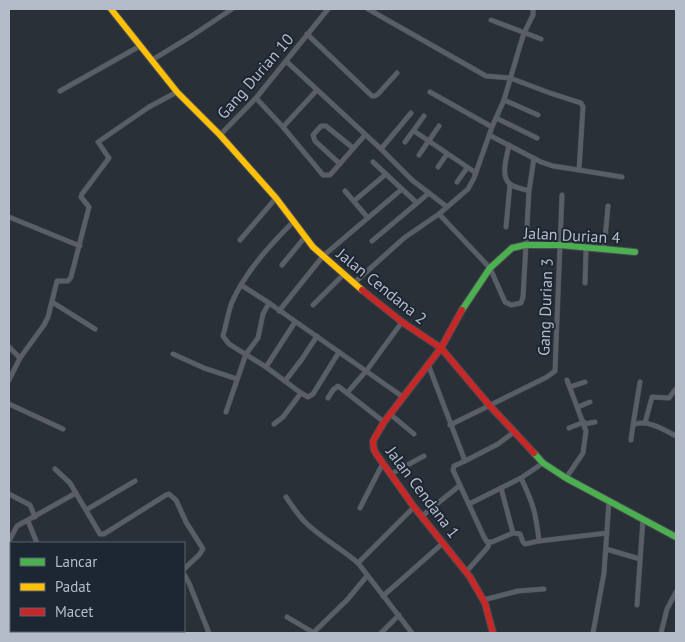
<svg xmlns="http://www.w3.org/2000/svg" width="685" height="642" viewBox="0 0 685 642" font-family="'PT Sans',sans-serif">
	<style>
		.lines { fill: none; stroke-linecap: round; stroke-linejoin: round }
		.street-casing { stroke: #484c53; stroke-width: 5.5 }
		.fast-casing { stroke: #484c53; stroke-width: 8 }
		.slow-casing { stroke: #484c53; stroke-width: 8 }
		.jam-casing { stroke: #484c53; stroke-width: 8 }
		.street { stroke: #5a5e66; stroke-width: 4.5 }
		.fast { stroke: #4caf50; stroke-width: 6 }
		.slow { stroke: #ffc107; stroke-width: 6 }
		.jam { stroke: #c62828; stroke-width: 6 }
		.labels { text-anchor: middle; stroke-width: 4; stroke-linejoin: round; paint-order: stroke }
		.street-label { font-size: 16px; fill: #b4bcc9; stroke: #1d2633 }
	</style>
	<rect width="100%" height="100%" fill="#2a3038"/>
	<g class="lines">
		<defs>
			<g id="street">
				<path d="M368,9L486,76L510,78L550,93L581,103L583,107L579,170L622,177"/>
				<path d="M491,20L541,39"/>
				<path d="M307,34L372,96H375L378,94L397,73"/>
				<path d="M152,60L193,35L232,9"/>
				<path d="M286,61L381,149L412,180L447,207"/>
				<path d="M60,91L140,46"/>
				<path d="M430,92L492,127"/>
				<path d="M256,98L283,127L323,175H330L365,135"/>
				<path d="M504,100L538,115"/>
				<path d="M496,118L537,138"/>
				<path d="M283,127L317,90"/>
				<path d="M414,131L476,173"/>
				<path d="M220,135L256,98L328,9"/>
				<path d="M489,135L541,162L553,166L579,170"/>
				<path d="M405,142L424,116"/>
				<path d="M509,145C507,155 500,177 510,184C515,188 524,189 529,191"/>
				<path d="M381,149L411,113"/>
				<path d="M419,155L439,126"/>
				<path d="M373,162L417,203"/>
				<path d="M340,164L315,141L313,135L321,126H326L353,148"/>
				<path d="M438,167L447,154"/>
				<path d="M457,182L467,168"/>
				<path d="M345,191L368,218"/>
				<path d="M354,201L386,174"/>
				<path d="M439,214L490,268L505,302L511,305L521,303L523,297L529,191L534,158"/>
				<path d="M9,217L80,246"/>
				<path d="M294,221C270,245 246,271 232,302C228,313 226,325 223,336L229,344L266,367L301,393L308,397L313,394L339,352"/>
				<path d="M506,227L510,184"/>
				<path d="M240,240L276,198"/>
				<path d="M372,241L429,193"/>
				<path d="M604,250L608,206"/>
				<path d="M282,265L305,237"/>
				<path d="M354,283L404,238L439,214L468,189L474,178L492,127L504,100L519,49L524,33L533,15V9"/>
				<path d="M585,283L586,249"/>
				<path d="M241,285L269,303L403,397"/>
				<path d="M52,302L95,329"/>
				<path d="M313,305L343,275"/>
				<path d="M279,311L323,256L402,189"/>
				<path d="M9,347L20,358L9,380"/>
				<path d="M173,354L204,368L237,379"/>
				<path d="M20,358L44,325L48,317L57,281H68L71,277L89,207L81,197L82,194L109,158L98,142L149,107L177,92"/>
				<path d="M428,364L465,461L454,466L453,470L484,537L487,542H492L513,533"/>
				<path d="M266,367L295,322"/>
				<path d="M285,381L302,359L317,336"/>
				<path d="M570,387L585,382"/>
				<path d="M347,393L367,370L402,322"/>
				<path d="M328,398L333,390L338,386L384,422"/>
				<path d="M9,404L63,429"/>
				<path d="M578,407L590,402"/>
				<path d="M226,412L246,354L258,338L263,314L269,303"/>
				<path d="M390,414L414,434"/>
				<path d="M645,423L652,397L669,398L675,390"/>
				<path d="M274,424L283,417L301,393"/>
				<path d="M585,424L595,422"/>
				<path d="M450,425L547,377L555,371L562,195"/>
				<path d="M633,425L640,382"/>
				<path d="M569,428L584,422"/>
				<path d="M631,440L633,425C645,418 665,430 676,436"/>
				<path d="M465,461L498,444L514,432"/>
				<path d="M55,469L70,483L100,534H104L166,495L169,494L176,500L186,522L203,549L199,555L184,569"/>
				<path d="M391,474L424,456"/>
				<path d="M566,478L583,453L586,431L567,380"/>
				<path d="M501,488L513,533L520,534L523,542L525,544L539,541C536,513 533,503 521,478"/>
				<path d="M9,494L30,505L35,517"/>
				<path d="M286,497C292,506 298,515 305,522C321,538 341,548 358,563"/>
				<path d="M469,504L521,478L543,463"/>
				<path d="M360,508L383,463"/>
				<path d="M86,510L135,481"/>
				<path d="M422,516L459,486"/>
				<path d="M28,521L37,543"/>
				<path d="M9,541L17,526L76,493"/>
				<path d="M539,541L607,533"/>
				<path d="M606,549L640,559"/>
				<path d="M9,565L11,568"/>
				<path d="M466,572L488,547L489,542"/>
				<path d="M184,574L189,583L209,633"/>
				<path d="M383,596L443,543"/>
				<path d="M483,600L518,591L544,589"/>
				<path d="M637,605L643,519"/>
				<path d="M287,617L314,633"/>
				<path d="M32,631L33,633"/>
				<path d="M17,633L27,631"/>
				<path d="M70,633L72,631"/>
				<path d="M313,633L347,600L367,576"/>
				<path d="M381,633L399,615"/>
				<path d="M412,633L358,563L414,507"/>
				<path d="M593,633L604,573L609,501"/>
				<path d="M661,633L667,609L676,592"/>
			</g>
			<g id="fast">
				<path d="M462,310L490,268L512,248L525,245H560L635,252"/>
				<path d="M534,453L543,463L566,478L676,537"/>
			</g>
			<path id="slow" d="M111,9L177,92L220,135L276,198L313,247L362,290"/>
			<g id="jam">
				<path d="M362,290L402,322L441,348L490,406L534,453"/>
				<path d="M462,310L441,348L384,422L373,441L374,450L377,455L414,507L470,577L485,603L493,633"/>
			</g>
		</defs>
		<use href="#street" class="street-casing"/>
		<use href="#fast" class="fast-casing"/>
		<use href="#slow" class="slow-casing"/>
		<use href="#jam" class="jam-casing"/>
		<use href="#street" class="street"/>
		<use href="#fast" class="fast"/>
		<use href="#slow" class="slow"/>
		<use href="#jam" class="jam"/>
	</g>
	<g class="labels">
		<g class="street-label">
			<text transform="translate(255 76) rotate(-49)" y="6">Gang Durian 10</text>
			<text transform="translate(572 235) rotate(3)" y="6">Jalan Durian 4</text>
			<text transform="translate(382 286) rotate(39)" y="6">Jalan Cendana 2</text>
			<text transform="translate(545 307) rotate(-88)" y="6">Gang Durian 3</text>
			<text transform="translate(423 492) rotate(53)" y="6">Jalan Cendana 1</text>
		</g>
	</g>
	<rect width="685" height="642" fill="none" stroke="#b4bcc9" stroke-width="20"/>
	<rect x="10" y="542" width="175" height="90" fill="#1d2633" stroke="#59626f"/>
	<rect x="20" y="558" width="25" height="8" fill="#4caf50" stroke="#59626f"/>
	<text x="55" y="567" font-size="15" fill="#b4bcc9">Lancar</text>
	<rect x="20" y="583" width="25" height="8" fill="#ffc107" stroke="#59626f"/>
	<text x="55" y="592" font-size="15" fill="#b4bcc9">Padat</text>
	<rect x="20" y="608" width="25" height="8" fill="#c62828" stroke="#59626f"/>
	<text x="55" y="617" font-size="15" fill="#b4bcc9">Macet</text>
</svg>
